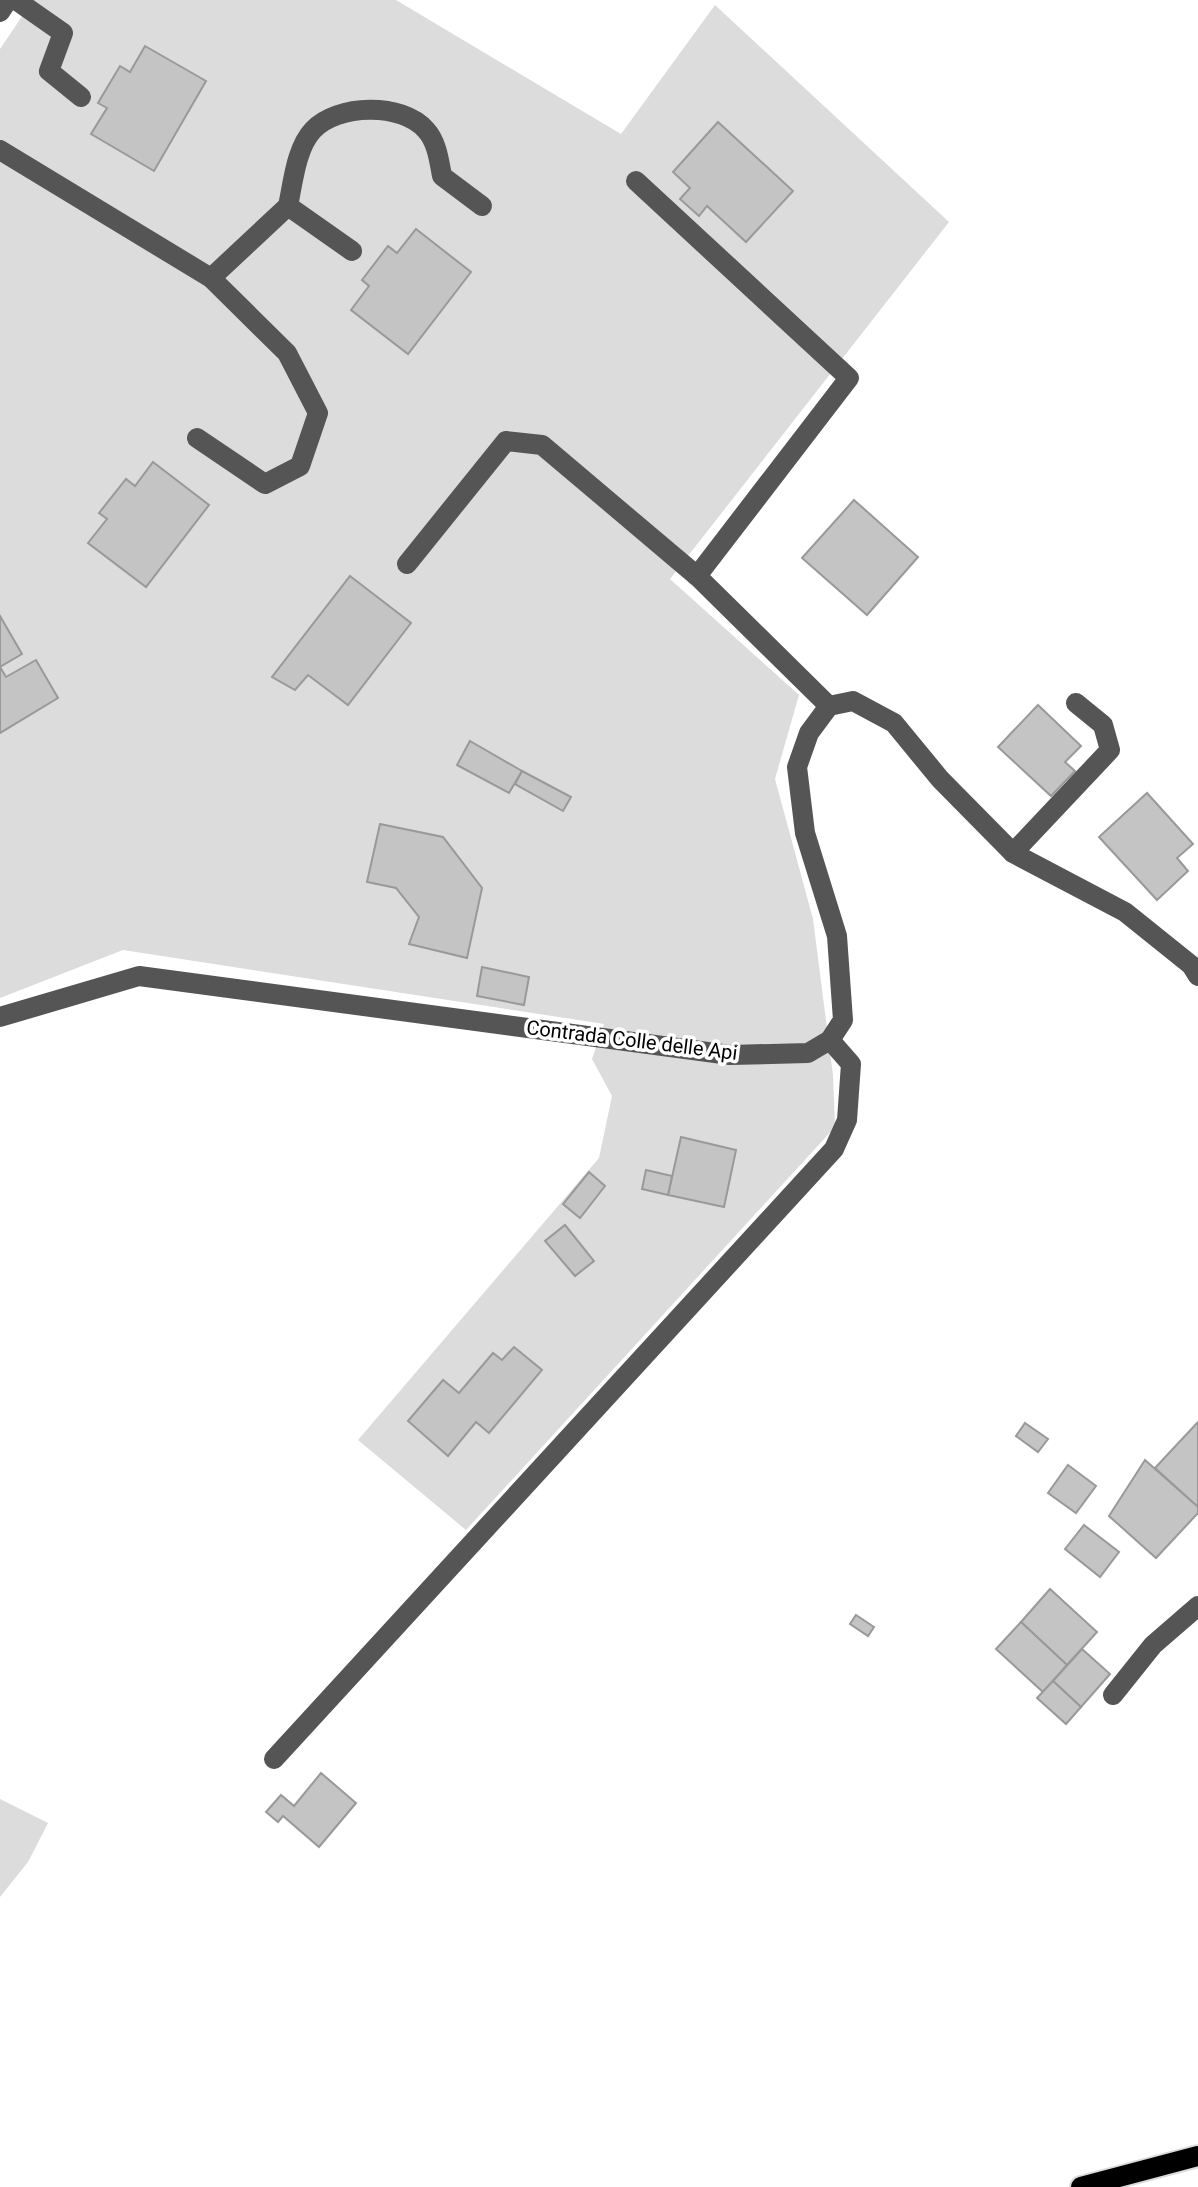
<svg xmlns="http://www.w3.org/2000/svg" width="1198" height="2187" viewBox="0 0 1198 2187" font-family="Roboto,sans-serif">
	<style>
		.green { fill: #dcdcdc }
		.building { fill: #c4c4c4; stroke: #999; stroke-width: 2 }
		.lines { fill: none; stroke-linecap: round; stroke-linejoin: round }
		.major-casing { stroke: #dbdbdb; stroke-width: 24 }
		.minor { stroke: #555; stroke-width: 20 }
		.major { stroke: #000; stroke-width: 20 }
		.labels { text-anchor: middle; stroke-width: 7; stroke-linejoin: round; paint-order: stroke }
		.street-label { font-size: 20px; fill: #000; stroke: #fff }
	</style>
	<rect width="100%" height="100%" fill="#fff"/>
	<g class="green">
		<path d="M33,0H396L621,134L715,5L949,222L670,579L799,695L775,779L813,919L833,1075L835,1127L466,1530L358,1440L599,1158L612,1096L592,1059L604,1024L123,950L0,998V49Z"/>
		<path d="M0,1799L48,1823L28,1862L0,1897Z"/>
	</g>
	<g class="building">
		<path d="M145,46L206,81L154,171L91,134L107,108L98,103L120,66L130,72Z"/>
		<path d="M718,122L793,191L746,242L707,206L699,216L680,199L690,188L673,172Z"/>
		<path d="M416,229L471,272L408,354L351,310L369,286L362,280L388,246L397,253Z"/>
		<path d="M153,462L209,505L146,587L88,543L107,519L99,513L126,479L135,486Z"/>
		<path d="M854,500L918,557L867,615L802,558Z"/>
		<path d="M350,576L411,623L348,705L308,675L295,690L272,677Z"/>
		<path d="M0,616L22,654L0,667L6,677L36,660L58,698L0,733Z"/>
		<path d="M1038,705L1081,746L1065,762L1075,771L1051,796L998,747Z"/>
		<path d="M470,741L522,771L509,793L457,765Z"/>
		<path d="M522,771L571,797L563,811L515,784Z"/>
		<path d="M1147,793L1193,844L1177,858L1188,871L1157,900L1099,837Z"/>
		<path d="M380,824L443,837L482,888L467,958L409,944L419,917L396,888L367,882Z"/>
		<path d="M482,967L529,977L524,1005L477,996Z"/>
		<path d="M681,1137L736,1150L724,1207L668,1195Z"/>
		<path d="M646,1170L672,1176L668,1195L642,1189Z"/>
		<path d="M589,1172L605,1186L580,1218L563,1204Z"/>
		<path d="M565,1225L594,1261L575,1276L545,1241Z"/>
		<path d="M514,1347L542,1370L489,1433L476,1422L448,1456L408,1421L443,1380L459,1393L493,1353L502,1360Z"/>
		<path d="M1198,1422V1507L1155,1468Z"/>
		<path d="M1025,1423L1048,1439L1038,1452L1016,1436Z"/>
		<path d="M1145,1460L1198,1507V1513L1156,1558L1109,1516Z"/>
		<path d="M1068,1465L1096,1486L1076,1513L1048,1493Z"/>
		<path d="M1084,1525L1119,1552L1100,1577L1065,1549Z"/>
		<path d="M1050,1589L1097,1632L1067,1665L1021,1622Z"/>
		<path d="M856,1615L874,1627L868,1636L850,1624Z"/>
		<path d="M1021,1622L1067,1665L1043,1692L996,1649Z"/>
		<path d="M1082,1649L1110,1674L1081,1707L1053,1681Z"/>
		<path d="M1053,1681L1081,1707L1066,1724L1037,1698Z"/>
		<path d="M321,1773L356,1803L319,1847L283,1816L278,1822L266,1812L281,1795L294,1806Z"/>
	</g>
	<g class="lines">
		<defs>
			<path id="major" d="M1081,2187L1198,2156"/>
		</defs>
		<use href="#major" class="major-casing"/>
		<g class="minor">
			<path d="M16,0L63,33L49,71L81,97"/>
			<path d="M0,12L8,0"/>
			<path d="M0,150L211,278L287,353L318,413L300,466L265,484L197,438"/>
			<path d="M636,181L849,378L697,576"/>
			<path d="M288,206C293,183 296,148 313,130C337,104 402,102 426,130C437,142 439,160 442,176L482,206"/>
			<path d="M211,278L288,206L352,251"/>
			<path d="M407,564L506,441L542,445L697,576L829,706"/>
			<path d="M1013,853L1110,750L1103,725L1076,703"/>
			<path d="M0,1017L139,976L730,1055L808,1053L830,1040L843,1020L837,936L805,833L797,767L809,733L829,706L853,701L894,723L940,779L1013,853L1125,912L1191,965L1198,976"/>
			<path d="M1113,1695L1153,1645L1198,1606"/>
			<path d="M274,1759L834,1149L847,1120L851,1064L830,1040"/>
		</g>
		<use href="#major" class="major"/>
	</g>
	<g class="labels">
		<g class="street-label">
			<text transform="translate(632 1040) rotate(7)" y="7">Contrada Colle delle Api</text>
		</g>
	</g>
</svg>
